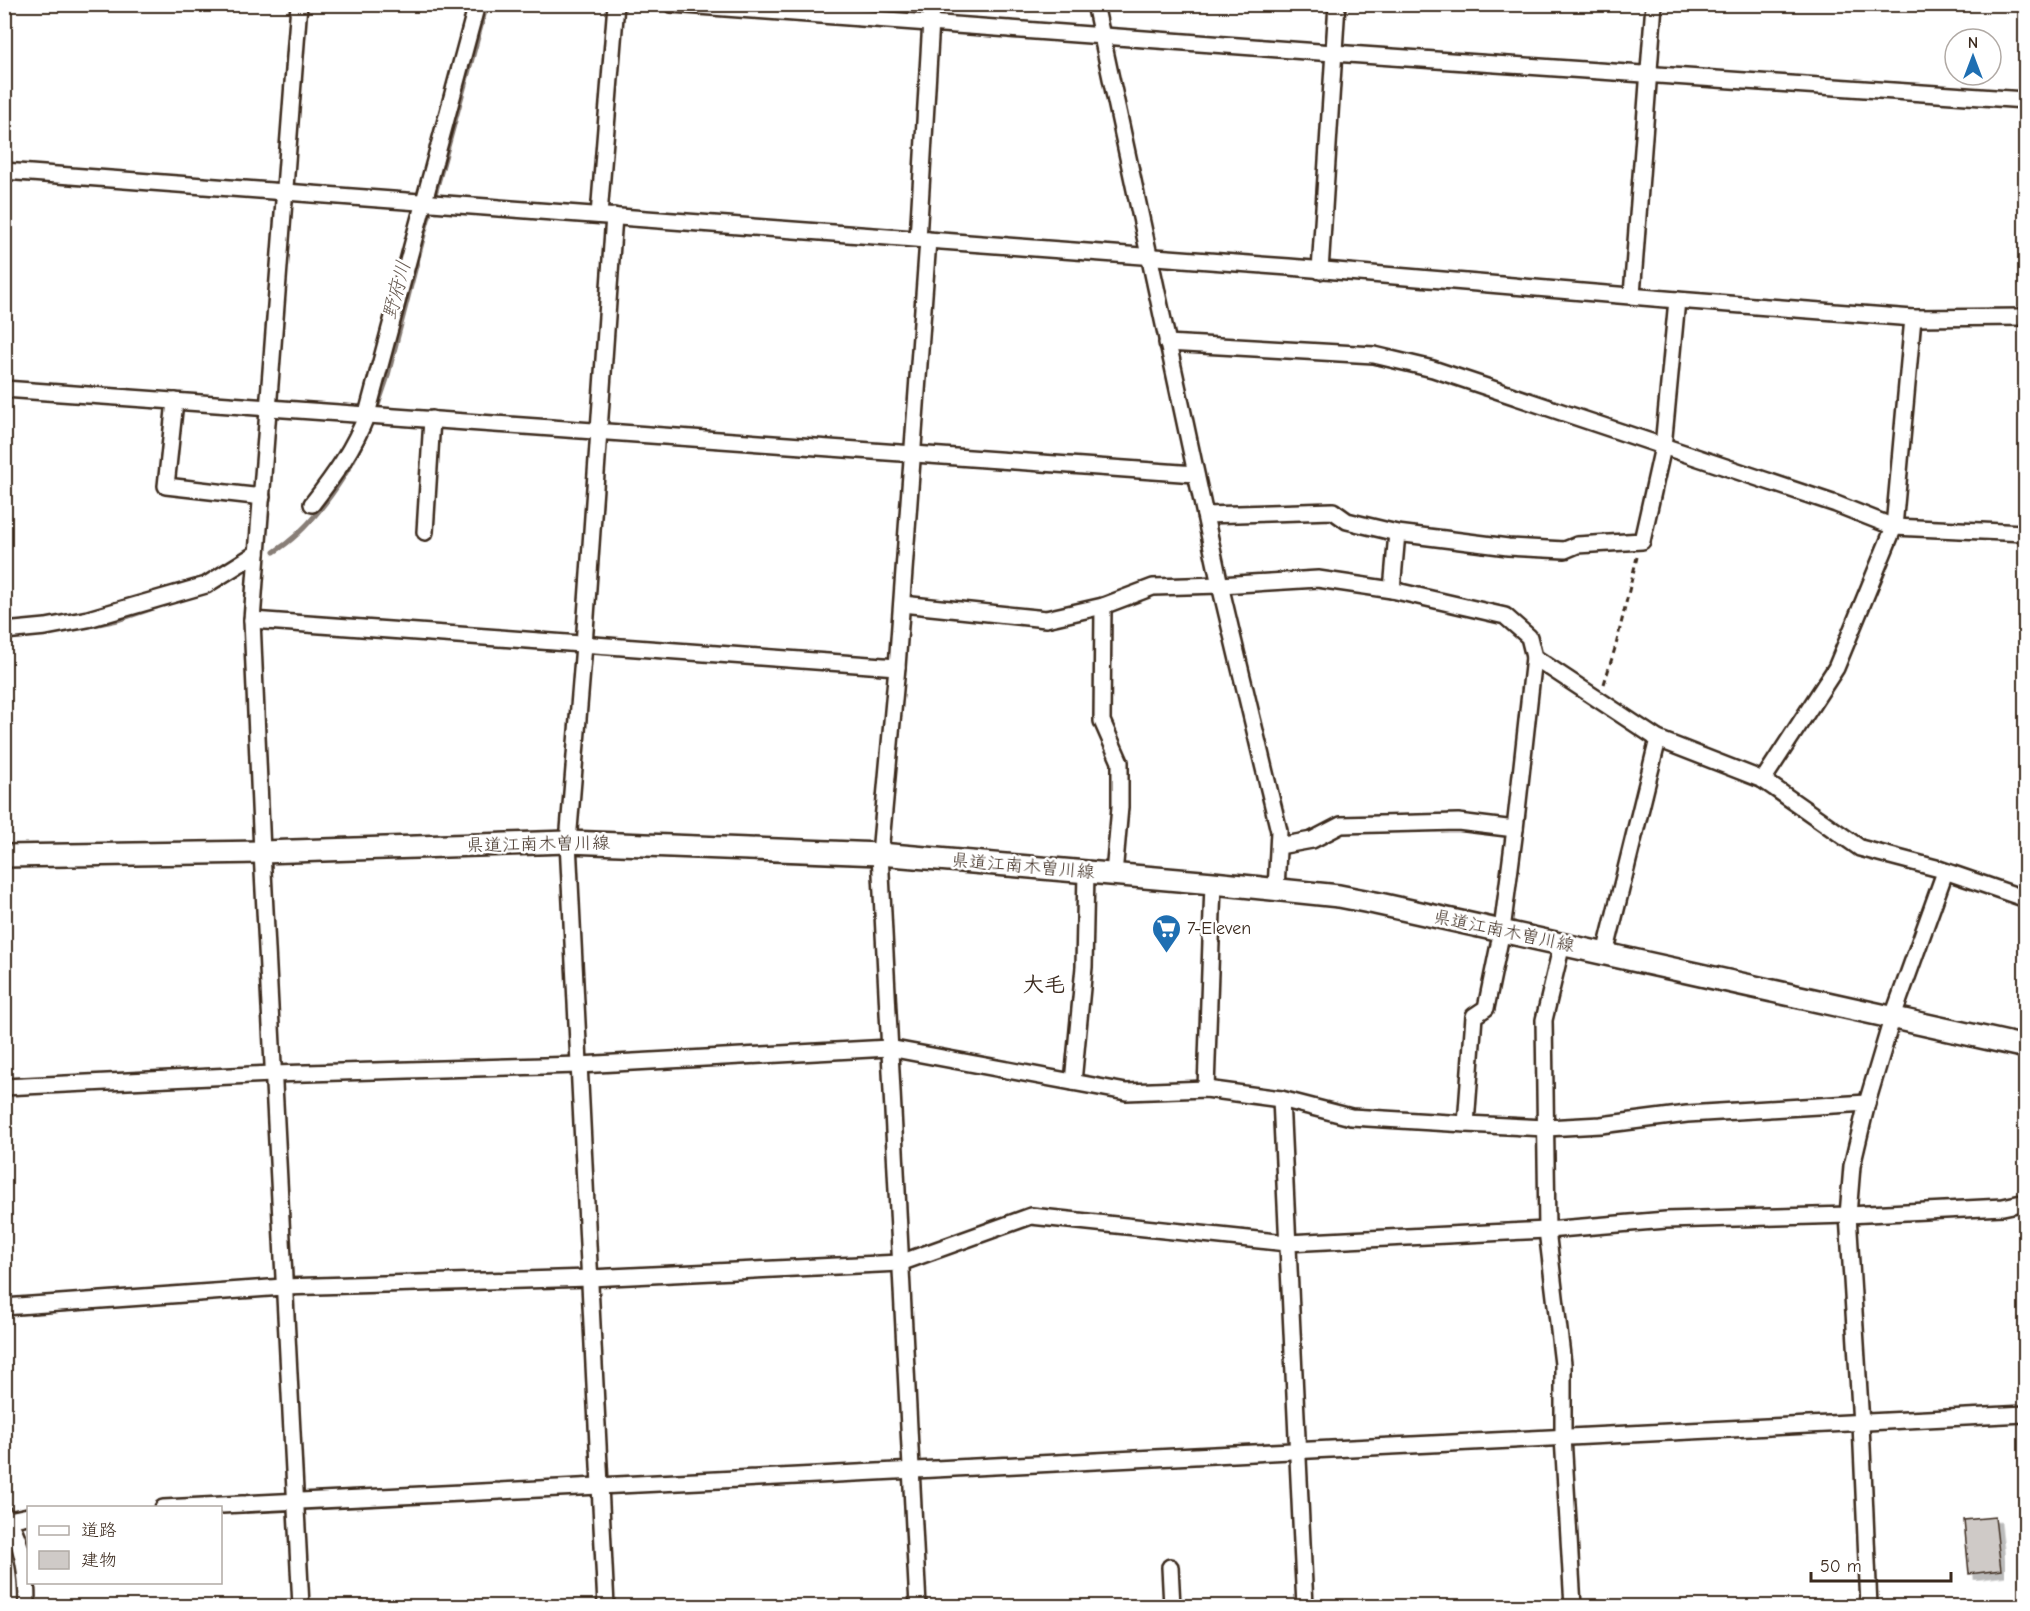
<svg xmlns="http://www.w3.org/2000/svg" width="2030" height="1611" viewBox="0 0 2030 1611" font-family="'Comic Neue','Klee One',sans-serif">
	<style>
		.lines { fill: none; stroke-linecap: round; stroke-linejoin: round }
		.stream { stroke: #887e77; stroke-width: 5 }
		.building { fill: #cfcac7; stroke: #3b2a1e; stroke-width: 1.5; filter: url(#shadow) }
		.minor-casing { stroke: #3b2a1e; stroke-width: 20 }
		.secondary-casing { stroke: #3b2a1e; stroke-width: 26 }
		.path { stroke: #3b2a1e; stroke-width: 3; stroke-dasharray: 6 4.5; stroke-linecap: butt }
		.minor { stroke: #fff; stroke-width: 15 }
		.secondary { stroke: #fff; stroke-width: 21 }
		.labels { text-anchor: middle; stroke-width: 5; stroke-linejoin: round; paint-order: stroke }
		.street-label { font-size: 18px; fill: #3b2a1e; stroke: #fff }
		.poi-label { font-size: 18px; fill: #3b2a1e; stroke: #fff; text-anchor: start }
		.water-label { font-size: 20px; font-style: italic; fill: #685b52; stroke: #fff }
		.quarter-label { font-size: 21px; font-weight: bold; fill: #3b2a1e; stroke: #fff }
	</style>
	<defs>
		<filter id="shadow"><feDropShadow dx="5.5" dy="5.5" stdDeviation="0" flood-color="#0004"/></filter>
	</defs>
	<rect width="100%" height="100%" fill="#fff"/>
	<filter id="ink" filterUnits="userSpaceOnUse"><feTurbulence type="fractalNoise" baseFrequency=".0167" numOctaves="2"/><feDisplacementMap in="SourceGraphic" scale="12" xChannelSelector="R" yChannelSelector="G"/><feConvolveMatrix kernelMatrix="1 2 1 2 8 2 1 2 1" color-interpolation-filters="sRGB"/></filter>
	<g filter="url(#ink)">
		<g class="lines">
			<g class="stream">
				<path d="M375,414L387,379L425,231L487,4"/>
				<path d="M274,552C314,528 355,466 371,422"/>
				<path d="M211,590L241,572"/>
				<path d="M94,625L118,620L157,607"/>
			</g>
		</g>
		<path class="building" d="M1995,1517L2001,1570L1969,1574L1964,1520Z"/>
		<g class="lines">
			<defs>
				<g id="minor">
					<path d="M299,4L252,620L262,852L301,1606"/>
					<path d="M671,4L1333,53L2026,100"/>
					<path d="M1095,4L1220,585L1279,831L1276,890"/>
					<path d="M4,171L1289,267L1677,300L1913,318L2026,317"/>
					<path d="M599,215L616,4"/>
					<path d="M918,239L932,4"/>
					<path d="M1320,271L1337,4"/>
					<path d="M1632,295L1654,4"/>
					<path d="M1167,343L1374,355L1433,369L1836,504L1894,527L2026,533"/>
					<path d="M4,389L1195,474"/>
					<path d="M175,401L166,486L262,497"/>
					<path d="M312,504C334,476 354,448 367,414L477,4"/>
					<path d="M1205,515L1333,511L1347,521L1397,533L1508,547L1565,550L1577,545L1642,541L1663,447L1677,300"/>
					<path d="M425,532L432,419"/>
					<path d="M1392,590L1397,533"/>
					<path d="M902,604L1046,619L1103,606L1153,587L1220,585L1318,579L1392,590L1505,616L1529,637L1534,657L1658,739L1763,780L1860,848L1936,868L2026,899"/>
					<path d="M1103,606L1102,721L1120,762V807L1114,874"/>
					<path d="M252,620L897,667"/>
					<path d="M4,631L46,627L88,619L206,585L257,553"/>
					<path d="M1763,780L1836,668L1894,527L1913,318"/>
					<path d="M1279,846L1312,840L1341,825L1458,822L1515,829"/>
					<path d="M1562,944L1544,1020L1547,1230L1563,1364V1437L1573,1606"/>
					<path d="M1605,954L1658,739"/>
					<path d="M1073,1082L1084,967L1086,872"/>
					<path d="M4,1087L273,1074L579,1065L889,1048L1126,1092L1206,1089L1281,1099L1351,1117L1466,1124L1546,1128L1601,1125L1687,1114L1867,1103"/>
					<path d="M1206,1089L1213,883"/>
					<path d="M1281,1099L1305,1606"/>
					<path d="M1466,1124L1474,1016L1486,1008L1502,930L1515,829L1534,657"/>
					<path d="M4,1307L283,1287L590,1278L900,1263L1031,1216L1287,1243L1547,1230L1666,1220L1848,1215L2003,1207L2026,1202"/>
					<path d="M163,1508L2026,1414"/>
					<path d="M4,1514C24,1540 27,1575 27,1606"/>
					<path d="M9,1520L28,1516"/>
					<path d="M1170,1567L1172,1606"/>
					<path d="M606,1606L568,842L584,645L614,216"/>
					<path d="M918,1606L880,854L897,667L928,240"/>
					<path d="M1869,1606L1861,1424L1848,1215L1852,1166L1867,1103L1892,1019L1945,872"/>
				</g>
				<path id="secondary" d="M4,856L262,852L568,842L880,854L1213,883L1339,896L1375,903L2026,1047"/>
			</defs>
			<use href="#minor" class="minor-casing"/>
			<use href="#secondary" class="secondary-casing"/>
			<path class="path" d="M1604,684L1616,645L1637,557"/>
			<use href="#minor" class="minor"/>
			<use href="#secondary" class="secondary"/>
		</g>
	</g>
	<defs>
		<symbol id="supermarket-pin" viewBox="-11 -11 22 30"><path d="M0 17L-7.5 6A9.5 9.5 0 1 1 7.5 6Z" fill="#1f6fb2" stroke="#fff"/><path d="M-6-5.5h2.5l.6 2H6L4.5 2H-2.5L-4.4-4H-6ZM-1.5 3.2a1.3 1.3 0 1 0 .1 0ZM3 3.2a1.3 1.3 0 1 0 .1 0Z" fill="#fff"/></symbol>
	</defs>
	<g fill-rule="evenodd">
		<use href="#supermarket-pin" x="1150" y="912" width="33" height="45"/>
	</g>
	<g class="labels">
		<g class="street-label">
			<text transform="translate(538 844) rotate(-1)" y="6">県道江南木曽川線</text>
			<text transform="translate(1023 866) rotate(5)" y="6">県道江南木曽川線</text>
			<text transform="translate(1504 931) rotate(12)" y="6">県道江南木曽川線</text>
		</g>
		<g class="poi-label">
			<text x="1187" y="934">7-Eleven</text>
		</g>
		<g class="water-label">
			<text transform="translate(396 290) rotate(-75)" y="7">野府川</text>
		</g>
		<g class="quarter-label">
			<text x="1044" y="991">大毛</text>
		</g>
	</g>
	<rect width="2030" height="1611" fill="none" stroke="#fff" stroke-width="24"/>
	<rect x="12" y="12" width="2006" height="1587" fill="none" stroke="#3b2a1e" stroke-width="2" filter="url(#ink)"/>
	<rect x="27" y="1506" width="195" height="78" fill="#ffffff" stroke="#b1aaa5" stroke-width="1.5"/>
	<rect x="39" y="1526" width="30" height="9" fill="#ffffff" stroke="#b1aaa5" stroke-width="1.5"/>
	<text x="81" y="1536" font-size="18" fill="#3b2a1e">道路</text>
	<rect x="39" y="1551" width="30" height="18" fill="#cfcac7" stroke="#b1aaa5" stroke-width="1.5"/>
	<text x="81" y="1566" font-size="18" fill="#3b2a1e">建物</text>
	<g transform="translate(1973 57)"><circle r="28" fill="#ffffff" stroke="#b1aaa5" stroke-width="1.5"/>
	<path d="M0-4.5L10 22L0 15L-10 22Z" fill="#1f6fb2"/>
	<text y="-9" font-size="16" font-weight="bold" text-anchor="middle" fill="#3b2a1e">N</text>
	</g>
	<path d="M1811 1572v9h140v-9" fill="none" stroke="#3b2a1e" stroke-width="3"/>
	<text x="1820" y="1572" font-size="18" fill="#3b2a1e" stroke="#ffffff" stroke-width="4.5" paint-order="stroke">50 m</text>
</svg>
